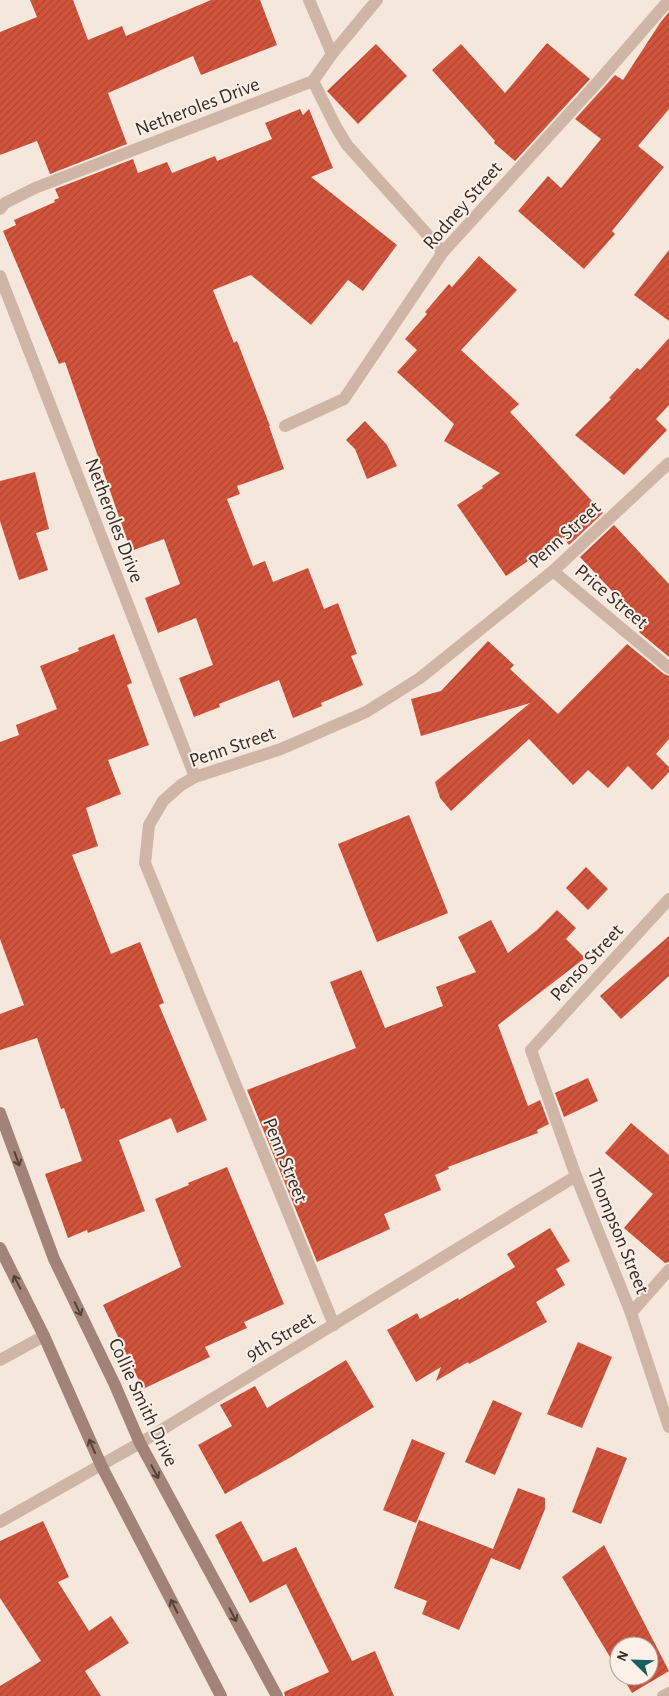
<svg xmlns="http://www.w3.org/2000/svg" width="669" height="1696" viewBox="0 0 669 1696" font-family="'Alegreya Sans',sans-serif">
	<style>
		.building { fill: url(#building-hatch) }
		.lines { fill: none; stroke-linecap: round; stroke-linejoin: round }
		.street { stroke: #ceb5a6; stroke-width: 12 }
		.secondary { stroke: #a28377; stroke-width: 12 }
		.oneway { stroke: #53423c }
		.labels { text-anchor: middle; stroke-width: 4; stroke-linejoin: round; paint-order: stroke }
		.street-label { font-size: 20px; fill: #392c28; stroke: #fbf1e9 }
	</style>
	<defs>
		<pattern id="building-hatch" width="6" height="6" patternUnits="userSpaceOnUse" patternTransform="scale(1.25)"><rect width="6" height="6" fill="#d2543c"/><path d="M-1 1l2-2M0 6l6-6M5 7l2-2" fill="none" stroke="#ab4632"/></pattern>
	</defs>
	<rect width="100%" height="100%" fill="#f5e7dc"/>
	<g class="building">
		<path d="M30,0H73L88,40L122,26L126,36L211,0H260L277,45L201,75L193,56L108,93L127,144L50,174L37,141L0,155V32L37,17Z"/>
		<path d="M669,12V109L638,146L664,167L612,231L615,234L584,269L518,211L548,176L561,188L601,139L575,119L615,75L623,80L660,23Z"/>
		<path d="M547,43L590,79L515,161L494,143L495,141L432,70L461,44L505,93Z"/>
		<path d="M376,44L407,76L358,124L327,91Z"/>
		<path d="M300,109L303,115L309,109L333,168L311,177L397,245L363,291L348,280L311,325L251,275L213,290L234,343L237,341L270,426H269L284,469L237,486L240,494L227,499L253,566L265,561L273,582L308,568L324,609L338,603L357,654L351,656L363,685L321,703L322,706L293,718L279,680L219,704L220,707L194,717L179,678L213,665L196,618L158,633L145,598L180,584L164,539L131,551L65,362L59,364L3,231L16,225L14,220L55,202L54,200L59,198L55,189L133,159L138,173L167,162L172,173L215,156L217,161L272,139L265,123Z"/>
		<path d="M669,250V321L634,295Z"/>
		<path d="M479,256L517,290L461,350L519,404L510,412L603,513L569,545L563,537L506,576L457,505L483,488L482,486L500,473L444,441L454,424L397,372L417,350L405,339L427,314L425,312L449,284L452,287Z"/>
		<path d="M669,338V405L656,419L667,430L624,475L575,435L611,399L609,398L637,368L640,370Z"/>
		<path d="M365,421L387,445L397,466L367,479L355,449L346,440Z"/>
		<path d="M35,472L49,529L36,533L48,570L19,580L0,521V481Z"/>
		<path d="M614,525L669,584V657L639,632L645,626L580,557Z"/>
		<path d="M114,634L132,683L127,685L149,745L108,760L121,794L86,808L98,846L72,855L111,954L140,942L164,1003L159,1005L207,1120L177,1133L171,1118L119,1140L145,1211L88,1233L87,1230L68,1238L45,1174L82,1161L64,1108L61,1109L37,1038L0,1050V1014L24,1005L0,939V742L19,735L16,725L57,709L40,666L79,651L78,648Z"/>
		<path d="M488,641L514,665L510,669L558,714L627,644L664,674L669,676V739L656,754L669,767V772L652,790L628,766L608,788L588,770L573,785L529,739L451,811L440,798L435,782L530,703L421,736L411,699L441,691Z"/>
		<path d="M409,815L448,913L377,942L338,844Z"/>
		<path d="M586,867L608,889L588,910L566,888Z"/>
		<path d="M557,910L576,928L566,939L585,958L498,1025L528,1106L540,1100L549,1124L537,1130L538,1133L448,1167L449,1169L435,1175L441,1190L384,1214L390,1229L317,1262L247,1090L356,1048L330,982L361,970L385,1028L443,1006L436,987L476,972L458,937L491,920L508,953L537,930Z"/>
		<path d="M669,936V976L621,1019L600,996Z"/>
		<path d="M588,1078L598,1101L564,1117L555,1093Z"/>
		<path d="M631,1123L669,1155V1262L665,1263L624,1228L653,1194L605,1153Z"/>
		<path d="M227,1167L284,1304L244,1322L247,1328L205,1347L210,1357L143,1389L103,1305L181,1267L155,1199L189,1185L188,1183Z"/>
		<path d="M550,1228L570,1261L556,1269L565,1285L536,1302L547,1322L469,1364L468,1362L436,1381L441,1367L416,1382L387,1330L417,1313L420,1319L458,1298L459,1300L515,1267L507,1254Z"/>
		<path d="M578,1342L612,1357L582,1428L547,1414Z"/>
		<path d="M346,1360L374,1407L291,1457L225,1494L198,1445L232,1426L220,1405L255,1386L267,1408Z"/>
		<path d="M493,1400L522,1413L495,1475L465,1462Z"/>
		<path d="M412,1439L445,1453L416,1523L383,1510Z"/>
		<path d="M597,1447L627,1458L601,1524L572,1512Z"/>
		<path d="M518,1488L545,1498V1509L520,1570L491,1558L459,1630L422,1614L427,1601L394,1588L419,1520L493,1549Z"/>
		<path d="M43,1521L69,1577L58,1582L89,1631L111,1616L129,1643L85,1671L101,1696H0V1686L41,1661L0,1598V1541Z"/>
		<path d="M241,1521L263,1562L296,1547L352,1661L375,1651L394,1696H285L284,1692L329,1672L286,1584L250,1603L215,1535Z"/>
		<path d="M604,1545L669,1671L632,1693L622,1676H649V1646H619V1672L562,1577Z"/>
	</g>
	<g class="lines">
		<g class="street">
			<path d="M309,0L332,54"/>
			<path d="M313,81L336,127L347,145L443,252"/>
			<path d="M0,209L5,203L35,188L313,81L332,54L377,0"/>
			<path d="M0,276L195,777"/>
			<path d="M285,426L344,399L443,252L597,83L669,0"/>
			<path d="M553,571L669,668"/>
			<path d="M669,899L531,1050L576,1176L631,1313L669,1427"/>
			<path d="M631,1313L669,1270"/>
			<path d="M334,1325L145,863L149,825L163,801L181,785L195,777L281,749L366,712L420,678L553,571L669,463"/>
			<path d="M0,1360L44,1336"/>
			<path d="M0,1522L140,1443L576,1176"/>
			<path d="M663,1696L669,1693"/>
		</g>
		<g class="secondary">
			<path d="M0,1113L54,1259L115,1385L140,1443L277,1696"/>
			<path d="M0,1248L44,1336L101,1465L221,1696"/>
		</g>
	</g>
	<defs><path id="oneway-shaft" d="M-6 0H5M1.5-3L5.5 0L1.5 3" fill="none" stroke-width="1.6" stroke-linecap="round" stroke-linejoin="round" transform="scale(1.25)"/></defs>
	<g class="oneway">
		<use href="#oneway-shaft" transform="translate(17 1159) rotate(70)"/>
		<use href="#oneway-shaft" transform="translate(17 1282) rotate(-117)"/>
		<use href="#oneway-shaft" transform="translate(78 1309) rotate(64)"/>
		<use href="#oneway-shaft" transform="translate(92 1446) rotate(-114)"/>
		<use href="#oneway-shaft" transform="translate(155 1472) rotate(62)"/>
		<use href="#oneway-shaft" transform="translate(174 1606) rotate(-117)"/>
		<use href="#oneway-shaft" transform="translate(233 1615) rotate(62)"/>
	</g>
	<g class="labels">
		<g class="street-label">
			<text transform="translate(197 106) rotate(-21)" y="7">Netheroles Drive</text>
			<text transform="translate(462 205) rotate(-49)" y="7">Rodney Street</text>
			<text transform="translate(115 520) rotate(69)" y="7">Netheroles Drive</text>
			<text transform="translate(564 534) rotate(-42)" y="7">Penn Street</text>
			<text transform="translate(612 596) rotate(40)" y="7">Price Street</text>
			<text transform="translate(232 746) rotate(-19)" y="7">Penn Street</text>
			<text transform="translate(586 962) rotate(-47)" y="7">Penso Street</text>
			<text transform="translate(286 1160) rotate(68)" y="7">Penn Street</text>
			<text transform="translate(619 1231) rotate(68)" y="7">Thompson Street</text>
			<text transform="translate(280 1336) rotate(-31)" y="7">9th Street</text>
			<text transform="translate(144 1402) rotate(65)" y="7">Collie Smith Drive</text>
		</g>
	</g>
	<g transform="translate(634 1661) rotate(293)"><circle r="24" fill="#fbf1e9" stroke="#ada29c"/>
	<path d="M0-4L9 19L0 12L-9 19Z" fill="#195f5e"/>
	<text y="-8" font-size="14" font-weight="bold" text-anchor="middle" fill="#392c28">N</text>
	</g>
</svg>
